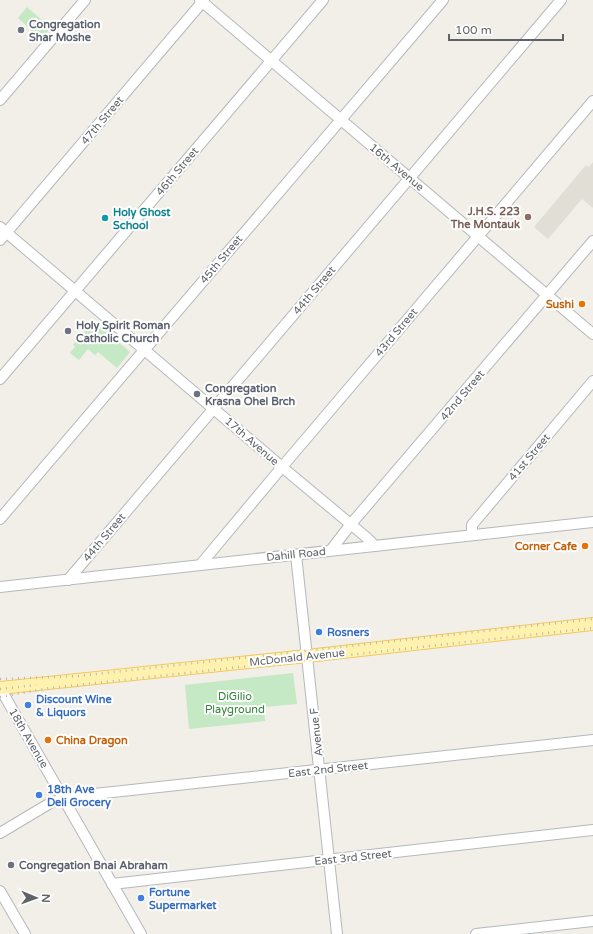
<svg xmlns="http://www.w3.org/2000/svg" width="593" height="934" viewBox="0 0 593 934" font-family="'Varela Round',sans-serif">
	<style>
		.education { fill: #e1ded6 }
		.green { fill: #c5e8c5 }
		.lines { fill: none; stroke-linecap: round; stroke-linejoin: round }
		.minor-casing { stroke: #b5b8bc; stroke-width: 12 }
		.major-casing { stroke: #f2c960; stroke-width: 14 }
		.minor { stroke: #fff; stroke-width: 10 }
		.major { stroke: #fff2af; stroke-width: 12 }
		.rail { stroke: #b6b7b8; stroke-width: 2.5; stroke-dasharray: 1 5; stroke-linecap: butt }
		.worship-dot { fill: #6b7280; stroke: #fff; stroke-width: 1.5 }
		.education-dot { fill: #8d6e63; stroke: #fff; stroke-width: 1.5 }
		.culture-dot { fill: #0f9aa8; stroke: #fff; stroke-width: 1.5 }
		.food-dot { fill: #e8710a; stroke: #fff; stroke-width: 1.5 }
		.shop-dot { fill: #3f7fe0; stroke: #fff; stroke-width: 1.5 }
		.labels { text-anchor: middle; stroke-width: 4; stroke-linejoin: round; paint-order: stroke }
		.worship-label { font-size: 11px; font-weight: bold; fill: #5b616d; stroke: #fff; text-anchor: start }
		.street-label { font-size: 11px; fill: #5f6368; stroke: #fff }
		.education-label { font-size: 11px; font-weight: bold; fill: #785e54; stroke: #fff; text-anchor: end }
		.culture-label { font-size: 11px; font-weight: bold; fill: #0d838f; stroke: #fff; text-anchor: start }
		.food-label { font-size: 11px; font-weight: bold; fill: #c56008; stroke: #fff; text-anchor: end }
		.shop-label { font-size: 11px; font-weight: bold; fill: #366cbe; stroke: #fff; text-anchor: start }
		.park-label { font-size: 11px; fill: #348238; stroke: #fff }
	</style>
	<rect width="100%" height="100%" fill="#f1efe8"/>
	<path class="education" d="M593,162V208L582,199L548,239L534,227L586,165L589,167Z"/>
	<g class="green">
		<path d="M27,7L51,28L41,39L18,18Z"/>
		<path d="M93,320L130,352L117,368L98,352L95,355L88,349L79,360L70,353L75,347L73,345Z"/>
		<path d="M293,673L297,704L264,707L265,721L189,729L185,685Z"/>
	</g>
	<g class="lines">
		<defs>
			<g id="minor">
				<path d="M200,0L593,334"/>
				<path d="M0,100L85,0"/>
				<path d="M0,227L282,467L366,537L375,546"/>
				<path d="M0,240L204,0"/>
				<path d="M0,379L323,0"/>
				<path d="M0,519L443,0"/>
				<path d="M472,535V525L593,381"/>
				<path d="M331,550L351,524L593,241"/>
				<path d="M296,555L337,934"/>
				<path d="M201,564L282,467L593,101"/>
				<path d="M68,580L561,0"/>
				<path d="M0,587L593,522"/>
				<path d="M0,688L141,934"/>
				<path d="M0,833L52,802L76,796L593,740"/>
				<path d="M112,884L593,830"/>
				<path d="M0,891L25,934"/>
				<path d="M476,934L593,921"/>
			</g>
			<path id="major" d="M0,688L307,656L593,624"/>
		</defs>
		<use href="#minor" class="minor-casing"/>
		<use href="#major" class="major-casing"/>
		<use href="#minor" class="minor"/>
		<use href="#major" class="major"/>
		<g class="rail">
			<path d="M0,679L78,676L593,619"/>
			<path d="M0,689L36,685"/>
			<path d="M0,697L50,688L593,628"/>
		</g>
	</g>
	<g class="worship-dot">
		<circle cx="21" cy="30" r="4"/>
		<circle cx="68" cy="331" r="4"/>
		<circle cx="197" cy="394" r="4"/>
		<circle cx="11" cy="865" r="4"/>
	</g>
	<circle class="education-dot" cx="528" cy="217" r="4"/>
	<circle class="culture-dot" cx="105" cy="218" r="4"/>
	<g class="food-dot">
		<circle cx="582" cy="304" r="4"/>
		<circle cx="585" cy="546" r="4"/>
		<circle cx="48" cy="740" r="4"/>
	</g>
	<g class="shop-dot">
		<circle cx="319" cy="632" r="4"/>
		<circle cx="28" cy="705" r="4"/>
		<circle cx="39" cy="795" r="4"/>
		<circle cx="141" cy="898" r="4"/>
	</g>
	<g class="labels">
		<g class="worship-label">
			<text x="29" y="28">Congregation<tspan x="29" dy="13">Shar Moshe</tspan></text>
			<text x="76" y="329">Holy Spirit Roman<tspan x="76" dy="13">Catholic Church</tspan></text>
			<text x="205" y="392">Congregation<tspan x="205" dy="13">Krasna Ohel Brch</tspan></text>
			<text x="19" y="869">Congregation Bnai Abraham</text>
		</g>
		<g class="street-label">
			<text transform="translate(102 120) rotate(-50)" y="4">47th Street</text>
			<text transform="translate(397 167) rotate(40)" y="4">16th Avenue</text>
			<text transform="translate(177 171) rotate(-50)" y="4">46th Street</text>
			<text transform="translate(221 259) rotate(-50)" y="4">45th Street</text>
			<text transform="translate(314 290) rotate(-50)" y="4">44th Street</text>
			<text transform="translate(396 332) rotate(-50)" y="4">43rd Street</text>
			<text transform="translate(462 395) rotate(-50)" y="4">42nd Street</text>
			<text transform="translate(252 441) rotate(41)" y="4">17th Avenue</text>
			<text transform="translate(529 457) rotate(-50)" y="4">41st Street</text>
			<text transform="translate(104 537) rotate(-50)" y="4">44th Street</text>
			<text transform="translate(296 554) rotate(-6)" y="4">Dahill Road</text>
			<text transform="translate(297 657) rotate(-6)" y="4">McDonald Avenue</text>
			<text transform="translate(316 732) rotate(-96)" y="4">Avenue F</text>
			<text transform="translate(29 738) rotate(60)" y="4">18th Avenue</text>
			<text transform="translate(328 769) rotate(-6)" y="4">East 2nd Street</text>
			<text transform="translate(353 857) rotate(-6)" y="4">East 3rd Street</text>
		</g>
		<g class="education-label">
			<text x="520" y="215">J.H.S. 223<tspan x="520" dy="13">The Montauk</tspan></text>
		</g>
		<g class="culture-label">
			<text x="113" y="216">Holy Ghost<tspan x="113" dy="13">School</tspan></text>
		</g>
		<g class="food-label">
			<text x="574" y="308">Sushi</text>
			<text x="577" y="550">Corner Cafe</text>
			<text x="56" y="744" text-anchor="start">China Dragon</text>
		</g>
		<g class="shop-label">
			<text x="327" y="636">Rosners</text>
			<text x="36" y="703">Discount Wine<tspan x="36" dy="13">&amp; Liquors</tspan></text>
			<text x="47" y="793">18th Ave<tspan x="47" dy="13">Deli Grocery</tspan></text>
			<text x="149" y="896">Fortune<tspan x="149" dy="13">Supermarket</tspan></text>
		</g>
		<g class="park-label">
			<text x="235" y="700">DiGilio<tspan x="235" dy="13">Playground</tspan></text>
		</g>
	</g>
	<g transform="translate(36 898) rotate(92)" stroke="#ffffff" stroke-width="3" paint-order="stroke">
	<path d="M0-3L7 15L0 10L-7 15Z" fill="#5f6368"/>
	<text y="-6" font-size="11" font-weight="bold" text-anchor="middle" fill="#5f6368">N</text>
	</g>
	<path d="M449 34v6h114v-6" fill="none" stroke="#5f6368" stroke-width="2"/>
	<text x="455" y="34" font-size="12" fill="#5f6368" stroke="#ffffff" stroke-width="3" paint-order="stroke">100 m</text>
</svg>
